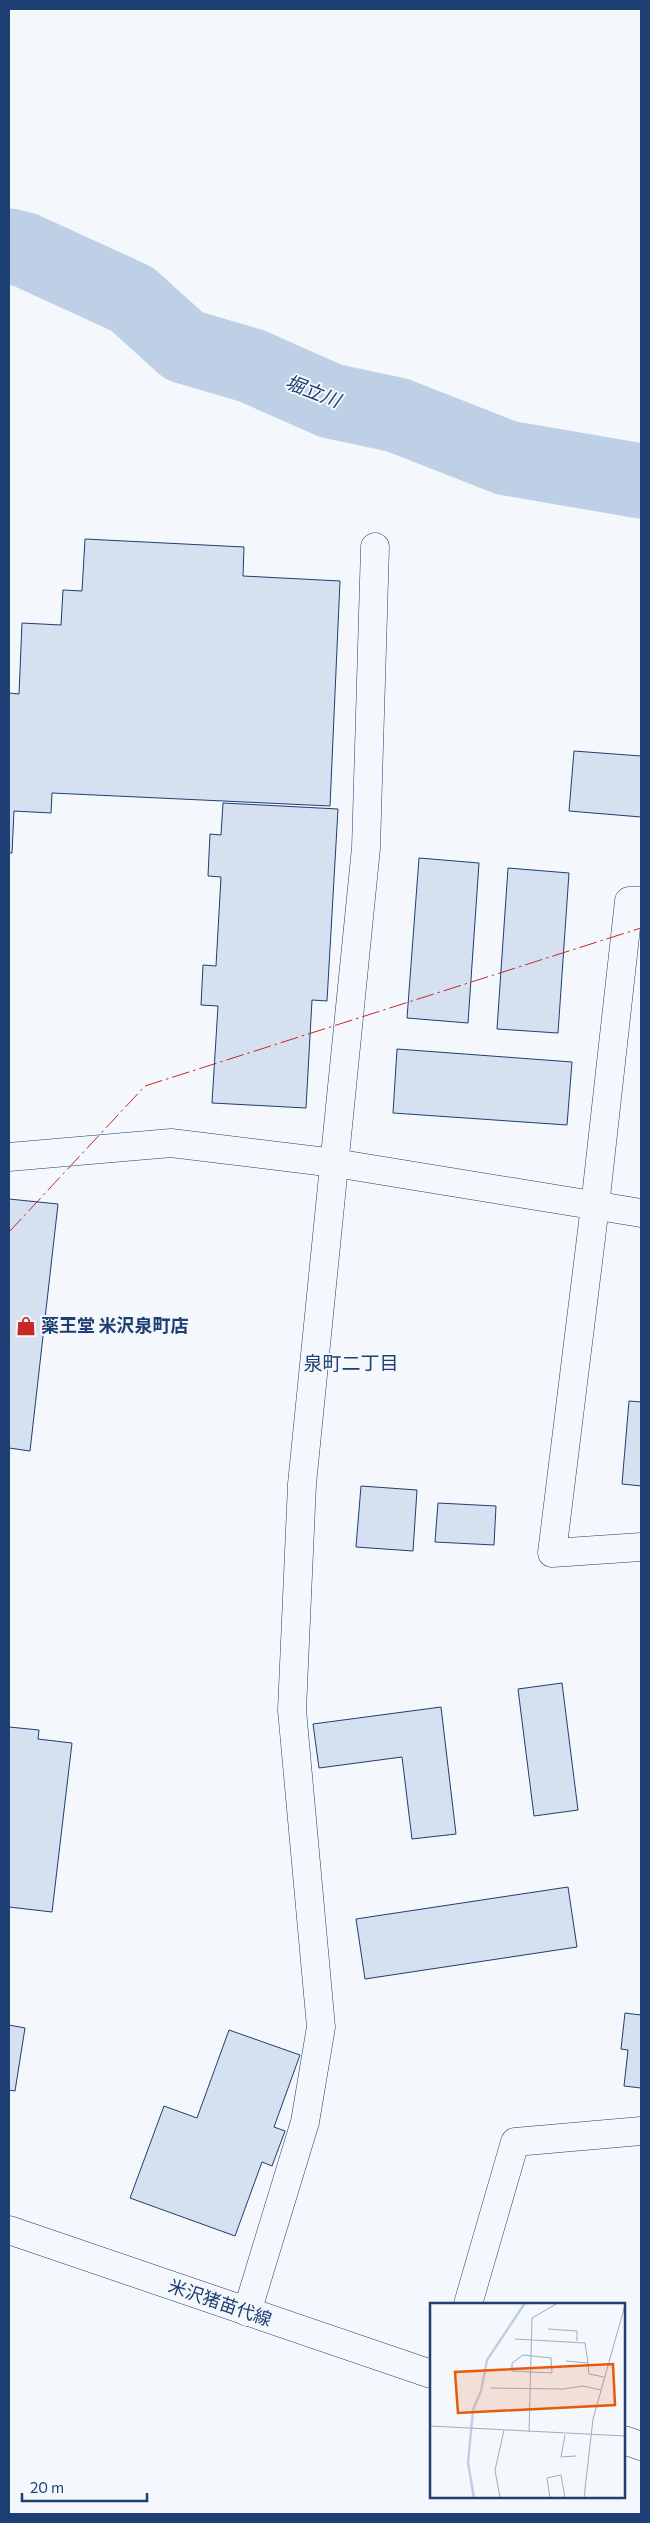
<svg xmlns="http://www.w3.org/2000/svg" width="650" height="2523" viewBox="0 0 650 2523" font-family="Commissioner,'Noto Sans JP',sans-serif">
	<style>
		.lines { fill: none; stroke-linecap: round; stroke-linejoin: round }
		.river { stroke: #bed0e5; stroke-width: 75 }
		.building { fill: #d5e0f0; stroke: #1d3f73 }
		.minor-casing { stroke: #1d3f73; stroke-width: 29 }
		.major-casing { stroke: #1d3f73; stroke-width: 29 }
		.minor { stroke: #f4f7fb; stroke-width: 28 }
		.major { stroke: #f4f7fb; stroke-width: 28 }
		.power { stroke: #c62828; stroke-width: 1; stroke-dasharray: 18 4 2.5 4; stroke-linecap: butt }
		.labels { text-anchor: middle; stroke-width: 4; stroke-linejoin: round; paint-order: stroke }
		.poi-label { font-size: 18px; font-weight: bold; fill: #1d3f73; stroke: #f4f7fb; text-anchor: start }
		.street-label { font-size: 18px; fill: #1d3f73; stroke: #f4f7fb }
		.water-label { font-size: 19px; font-style: italic; fill: #1d3f73; stroke: #f4f7fb }
		.neighbourhood-label { font-size: 19px; fill: #1d3f73; stroke: #f4f7fb }
		.inset-river { fill: none; stroke: #bed0e5; stroke-width: 2.5 }
		.inset-road { fill: none; stroke: #9eadc5; stroke-width: 1 }
		.view { fill: #e8590c; fill-opacity: 0.15; stroke: #e8590c; stroke-width: 2.5 }
		.inset-edge { fill: none; stroke: #1d3f73; stroke-width: 2.5 }
	</style>
	<rect width="100%" height="100%" fill="#f4f7fb"/>
	<g class="lines">
		<path class="river" d="M9,246L25,250L132,299L184,346L252,366L331,401L397,415L507,458L641,481"/>
	</g>
	<g class="building">
		<path d="M85,539L244,547L243,576L340,581L330,806L52,793L51,813L14,811L12,853H9V693L19,694L22,623L61,625L63,590L82,591Z"/>
		<path d="M574,751L641,756V817L569,811Z"/>
		<path d="M223,803L338,809L327,1001L312,1000L306,1108L212,1103L218,1006L201,1005L203,965L216,966L221,877L208,876L210,834L221,835Z"/>
		<path d="M419,858L479,863L468,1023L407,1018Z"/>
		<path d="M508,868L569,873L558,1033L497,1029Z"/>
		<path d="M397,1049L572,1062L567,1125L393,1113Z"/>
		<path d="M9,1199L58,1204L30,1451L9,1448Z"/>
		<path d="M629,1401L641,1402V1486L622,1484Z"/>
		<path d="M361,1486L417,1490L413,1551L356,1547Z"/>
		<path d="M438,1503L496,1506L494,1545L435,1542Z"/>
		<path d="M562,1683L578,1810L534,1816L518,1689Z"/>
		<path d="M441,1707L456,1834L412,1839L402,1757L319,1768L313,1724Z"/>
		<path d="M9,1727L39,1730L38,1739L72,1743L52,1912L9,1907Z"/>
		<path d="M568,1887L577,1947L365,1979L356,1919Z"/>
		<path d="M625,2013L641,2015V2088L624,2086L628,2050L621,2049Z"/>
		<path d="M9,2025L25,2028L15,2091L9,2090Z"/>
		<path d="M229,2030L300,2055L274,2127L285,2131L272,2166L262,2162L235,2236L130,2198L164,2106L197,2118Z"/>
	</g>
	<g class="lines">
		<defs>
			<g id="minor">
				<path d="M641,901H629L595,1206L552,1553L641,1547"/>
				<path d="M9,1157L171,1143L335,1163L641,1213"/>
				<path d="M468,2304L515,2142L641,2131"/>
				<path d="M247,2312L305,2122L321,2027L292,1710L302,1484L366,848L375,547"/>
			</g>
			<g id="major">
				<path d="M9,2230L431,2374"/>
				<path d="M624,2440L641,2446"/>
			</g>
		</defs>
		<use href="#minor" class="minor-casing"/>
		<use href="#major" class="major-casing"/>
		<use href="#minor" class="minor"/>
		<use href="#major" class="major"/>
		<path class="power" d="M9,1232L145,1086L641,928"/>
	</g>
	<defs>
		<symbol id="shop-bare" viewBox="-9 -9 18 18"><path d="M-5-2.5h2.3a2.7 3.5 0 0 1 5.4 0H5L5.5 6h-11ZM-1.5-2.5h3a1.5 2.3 0 0 0-3 0Z" fill="#c62828" stroke="#f4f7fb" stroke-width="2.5" paint-order="stroke"/></symbol>
	</defs>
	<g fill-rule="evenodd">
		<use href="#shop-bare" x="12" y="1312" width="28" height="28"/>
	</g>
	<g class="labels">
		<g class="poi-label">
			<text x="41" y="1332">薬王堂 米沢泉町店</text>
		</g>
		<g class="street-label">
			<text transform="translate(220 2303) rotate(19)" y="6">米沢猪苗代線</text>
		</g>
		<g class="water-label">
			<text transform="translate(313 391) rotate(21)" y="7">堀立川</text>
		</g>
		<g class="neighbourhood-label">
			<text x="351" y="1370">泉町二丁目</text>
		</g>
	</g>
	<g transform="translate(430 2303)">
		<rect width="195" height="195" fill="#f4f7fb"/>
		<path class="inset-river" d="M44,195L38,160L43,107L51,88L57,57L95,0"/>
		<path class="inset-road" d="M118,26L147,28V38M85,36L155,40L158,60L136,58M93,52L121,55L122,70L82,68V60ZM158,60L159,71L174,74M60,85L133,86L153,83L171,87M0,123L195,133M99,129L102,15L128,0M135,132L131,154L146,153M70,195L65,167L74,127M120,195L117,175L131,172L135,195M154,195L163,116L195,2"/>
		<path class="view" d="M183,61L185,102L28,110L25,69Z"/>
		<rect width="195" height="195" class="inset-edge"/>
	</g>
	<rect width="650" height="2523" fill="none" stroke="#1d3f73" stroke-width="20"/>
	<path d="M22 2493v8h125v-8" fill="none" stroke="#1d3f73" stroke-width="2.5"/>
	<text x="30" y="2493" font-size="15" fill="#1d3f73" stroke="#f4f7fb" stroke-width="4" paint-order="stroke">20 m</text>
</svg>
